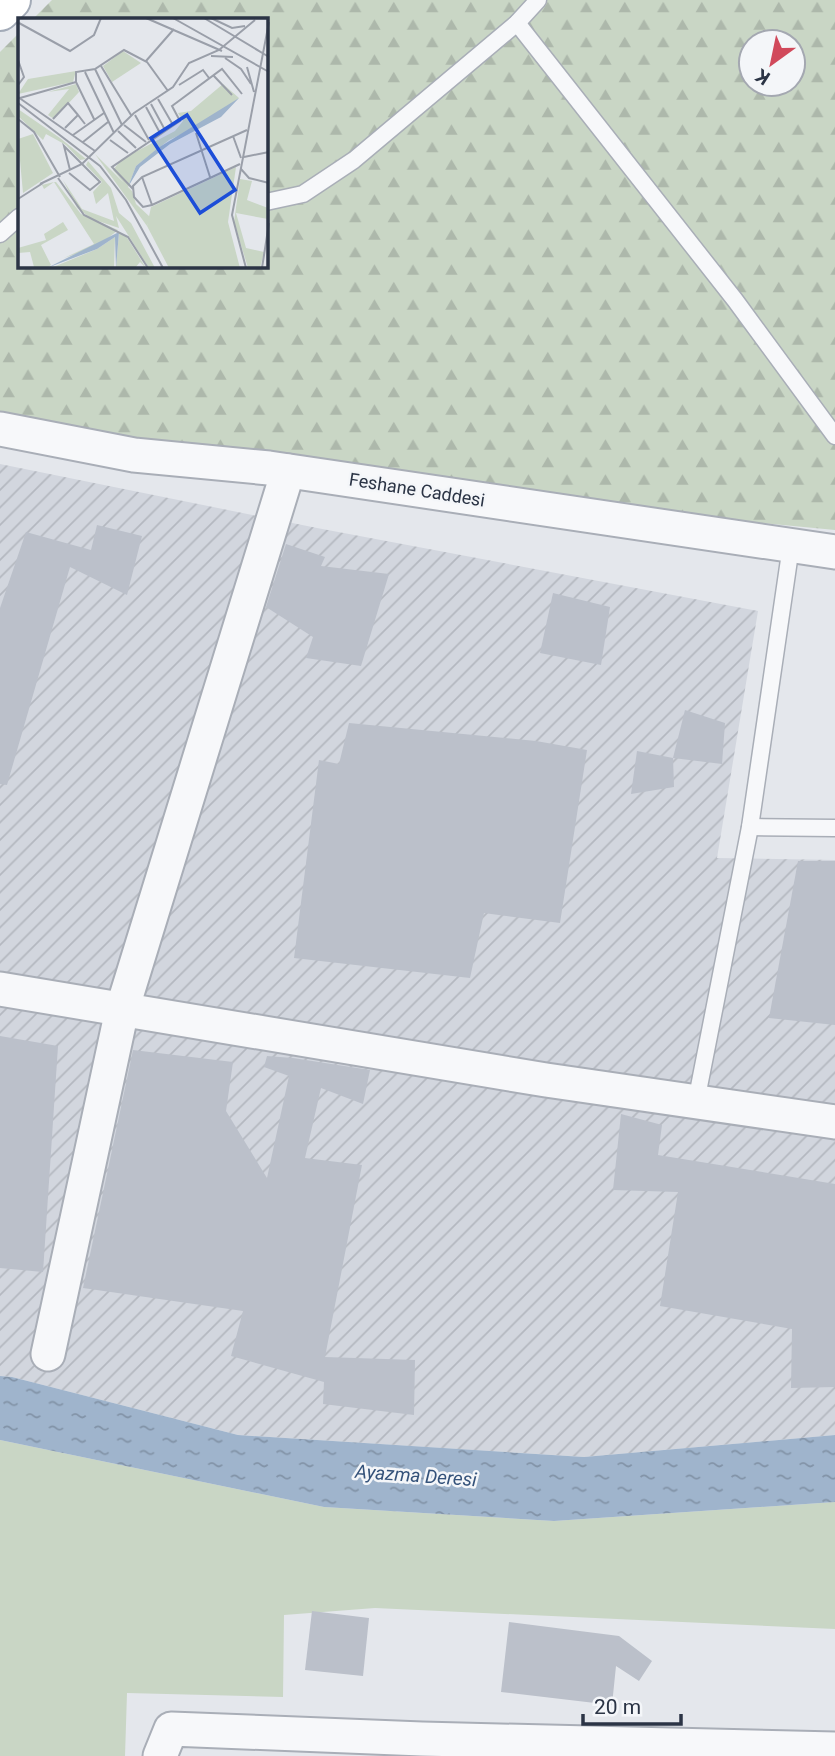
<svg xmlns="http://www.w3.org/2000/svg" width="835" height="1756" viewBox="0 0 835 1756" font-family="Roboto,sans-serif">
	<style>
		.industrial { fill: url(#industrial-furrows) }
		.green { fill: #c9d6c5 }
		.forest { fill: url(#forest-firs); fill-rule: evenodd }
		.water { fill: url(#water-ripples) }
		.building { fill: #bbc0ca }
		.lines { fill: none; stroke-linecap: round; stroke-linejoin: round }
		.lane-casing { stroke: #a9aeb7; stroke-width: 19 }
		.street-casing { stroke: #a9aeb7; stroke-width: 37 }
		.primary-casing { stroke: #a3abb8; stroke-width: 42 }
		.lane { stroke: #f7f8fa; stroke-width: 16 }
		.street { stroke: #f7f8fa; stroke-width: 33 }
		.primary { stroke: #fff; stroke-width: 38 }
		.labels { text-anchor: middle; stroke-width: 5; stroke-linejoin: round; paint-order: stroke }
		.street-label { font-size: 18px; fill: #2b3445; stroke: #f4f6f9 }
		.water-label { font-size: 19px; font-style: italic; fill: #34527a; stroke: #f4f6f9 }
		.inset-road { fill: none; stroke: #9a9fa9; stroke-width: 2 }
		.view { fill: #1d4ed8; fill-opacity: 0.15; stroke: #1d4ed8; stroke-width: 3.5 }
		.inset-edge { fill: none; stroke: #2b3445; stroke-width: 3.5 }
	</style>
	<defs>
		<pattern id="industrial-furrows" width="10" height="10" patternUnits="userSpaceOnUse" patternTransform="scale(1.75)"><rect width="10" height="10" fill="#d2d6de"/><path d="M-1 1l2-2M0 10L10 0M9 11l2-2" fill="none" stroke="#b4b8c0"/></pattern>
		<pattern id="forest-firs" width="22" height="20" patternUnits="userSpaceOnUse" patternTransform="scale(1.75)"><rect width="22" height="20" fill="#c9d6c5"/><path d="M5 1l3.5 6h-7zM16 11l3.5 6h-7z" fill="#adb8ab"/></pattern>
		<pattern id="water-ripples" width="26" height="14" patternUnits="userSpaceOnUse" patternTransform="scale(1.75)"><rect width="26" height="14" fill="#9fb4cc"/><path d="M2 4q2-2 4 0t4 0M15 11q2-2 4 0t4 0" fill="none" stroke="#8293a7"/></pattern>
	</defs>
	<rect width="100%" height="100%" fill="#e4e7ec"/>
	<path class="industrial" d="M0,464L317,528L758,611L717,858L835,860V1435L584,1457L238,1435L12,1377L0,1376Z"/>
	<path class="green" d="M0,1440L324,1507L554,1521L835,1502V1629L375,1608L284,1615L283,1697L127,1693L125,1756H0Z"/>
	<path class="forest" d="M52,0H835V530L409,489L0,415V52L19,33V266H266V19H33ZM751,42H793V84H751Z"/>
	<path class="water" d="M0,1376L12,1377L238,1435L584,1457L835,1435V1502L554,1521L324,1507L0,1440Z"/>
	<g class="building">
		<path d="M97,525L142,536L127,595L70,567L7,785L0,784V608L26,532L91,550Z"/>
		<path d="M286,544L325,557L321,566L389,574L361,666L306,658L313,637L266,607Z"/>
		<path d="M553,593L610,607L601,665L540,653Z"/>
		<path d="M685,710L725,723L722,764L673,758Z"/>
		<path d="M349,723L536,741L587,750L560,923L484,913L470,978L294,958L319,760L339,764Z"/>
		<path d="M637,751L673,758L674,787L631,794Z"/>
		<path d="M798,861H835V1025L769,1018Z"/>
		<path d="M0,1036L58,1046L43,1272L0,1268Z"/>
		<path d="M133,1050L233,1062L226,1111L267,1178L289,1076L264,1067L267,1056L293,1058L370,1070L363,1104L321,1088L305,1158L362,1165L325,1357L415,1360L414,1415L323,1404L324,1382L231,1356L243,1311L83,1288Z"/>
		<path d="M621,1114L662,1125L658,1155L835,1184V1387L791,1388L792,1329L660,1306L678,1192L613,1190Z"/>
		<path d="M312,1611L369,1618L363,1676L305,1670Z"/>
		<path d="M509,1622L619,1636L652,1661L639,1681L616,1666L612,1705L501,1692Z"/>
	</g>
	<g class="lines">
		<defs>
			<g id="lane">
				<path d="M517,23L735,300L835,436"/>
				<path d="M266,202L303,194L354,160L517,23L538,0"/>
				<path d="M0,234L19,217"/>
				<path d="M750,827L835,828"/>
				<path d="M696,1102L750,827L791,546"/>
			</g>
			<g id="street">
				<path d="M0,429L134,455L269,468L835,552"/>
				<path d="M0,989L546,1080L835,1122"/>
				<path d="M48,1354L122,1010L288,471"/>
				<path d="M160,1756L171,1729L422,1739L835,1749"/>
			</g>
			<path id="primary" d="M0,11L11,0"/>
		</defs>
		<use href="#lane" class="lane-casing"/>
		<use href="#street" class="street-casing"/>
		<use href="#primary" class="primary-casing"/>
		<use href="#lane" class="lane"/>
		<use href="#street" class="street"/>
		<use href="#primary" class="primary"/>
	</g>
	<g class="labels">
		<g class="street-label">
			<text transform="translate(417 490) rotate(9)" y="6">Feshane Caddesi</text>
		</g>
		<g class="water-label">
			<text transform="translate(416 1475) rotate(4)" y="7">Ayazma Deresi</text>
		</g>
	</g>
	<g transform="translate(18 18)">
		<rect width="250" height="250" fill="#e4e7ec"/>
		<path d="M105,33L123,45L94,64L85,48ZM58,53L55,64L0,76L10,61ZM58,66L61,74L36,101L30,97L51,71L30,74ZM205,66L221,80L190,104L151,122L118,148L110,169L106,165L95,152L104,141L157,113L165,103L160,95L173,93ZM0,91L42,120L68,141L62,142L48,127L28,116L25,122L0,98ZM15,116L35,155L5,175L0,121ZM77,136L114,173L118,186L132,199L129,208ZM70,143L93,170L101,195L113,205L137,250H131L98,198L101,210L74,201L59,190L45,162L64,191L96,203L90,175L78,186L75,174L84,164L68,147ZM36,164L26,171L24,167L36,164H38L63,196L100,212L79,229L46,240L76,226ZM45,204L50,212L23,227L33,247L29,250L16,249L12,234L0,235V230L28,222L26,216ZM101,214L108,218L128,250L122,244L117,250H98ZM97,219L96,250H33L79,231Z" fill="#c9d6c5"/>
		<path d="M218,149L210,204L222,250H151L129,208L133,189ZM222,161L234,163L229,182L250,190V201L218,195L228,230L246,234L242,250H230L216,204Z" fill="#c9d6c5"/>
		<path d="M221,80L203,99L152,126L122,149L110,169L118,148L140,130ZM101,214L98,250L97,219L79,231L29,250Z" fill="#9fb4cc"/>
		<path class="inset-road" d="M128,0L204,33M155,0L251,54M186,0L251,39M193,0L214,10L227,8M1,5L52,33L76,17L83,0M193,38L215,39M207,40L223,51L233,66M0,42L6,59L0,67M128,43L156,11M83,48L113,97M229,49L236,74M77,51L104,107M67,54L96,115M195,57L214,77M161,67L185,52L191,60M0,79L77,133M2,80L58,64M140,81L155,107M0,85L82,148L108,182L145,250M133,86L147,112M128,89L142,115M117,97L131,122M0,101L16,114L42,159M35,101L50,85L60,97M76,101L58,64V54L77,51L106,32L129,44L150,73M106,107L128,124M47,110L60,97L67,106M100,113L118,130M178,115L192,159M55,117L86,95M215,118L223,140M92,122L110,135M65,124L90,104M226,139L251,134M222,146L134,187L125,189L116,179L115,168L124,159L229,112M223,151L231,160L251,165M51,155L72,172L82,164L46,128L52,152M124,159L134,187M40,160L66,197L110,219L130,250M22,166L64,146L116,95L155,69L171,45L201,32L237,2M115,171L94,149L162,103L154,88L204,51L224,76M0,181L25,165M228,250L214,197L251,4M244,250L251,205"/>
		<path class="view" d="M169,97L217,172L182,195L133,120Z"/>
		<rect width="250" height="250" class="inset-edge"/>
	</g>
	<g transform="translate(772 63) rotate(213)"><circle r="33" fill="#f4f6f9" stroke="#a4a8b1" stroke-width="2"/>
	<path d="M0-5L12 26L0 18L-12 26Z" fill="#d1495b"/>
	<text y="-10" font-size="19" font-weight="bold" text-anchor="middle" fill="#2b3445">K</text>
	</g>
	<path d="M583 1714v10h98v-10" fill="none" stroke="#2b3445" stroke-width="3.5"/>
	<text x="594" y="1714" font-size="21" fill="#2b3445" stroke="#f4f6f9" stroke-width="5" paint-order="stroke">20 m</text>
</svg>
